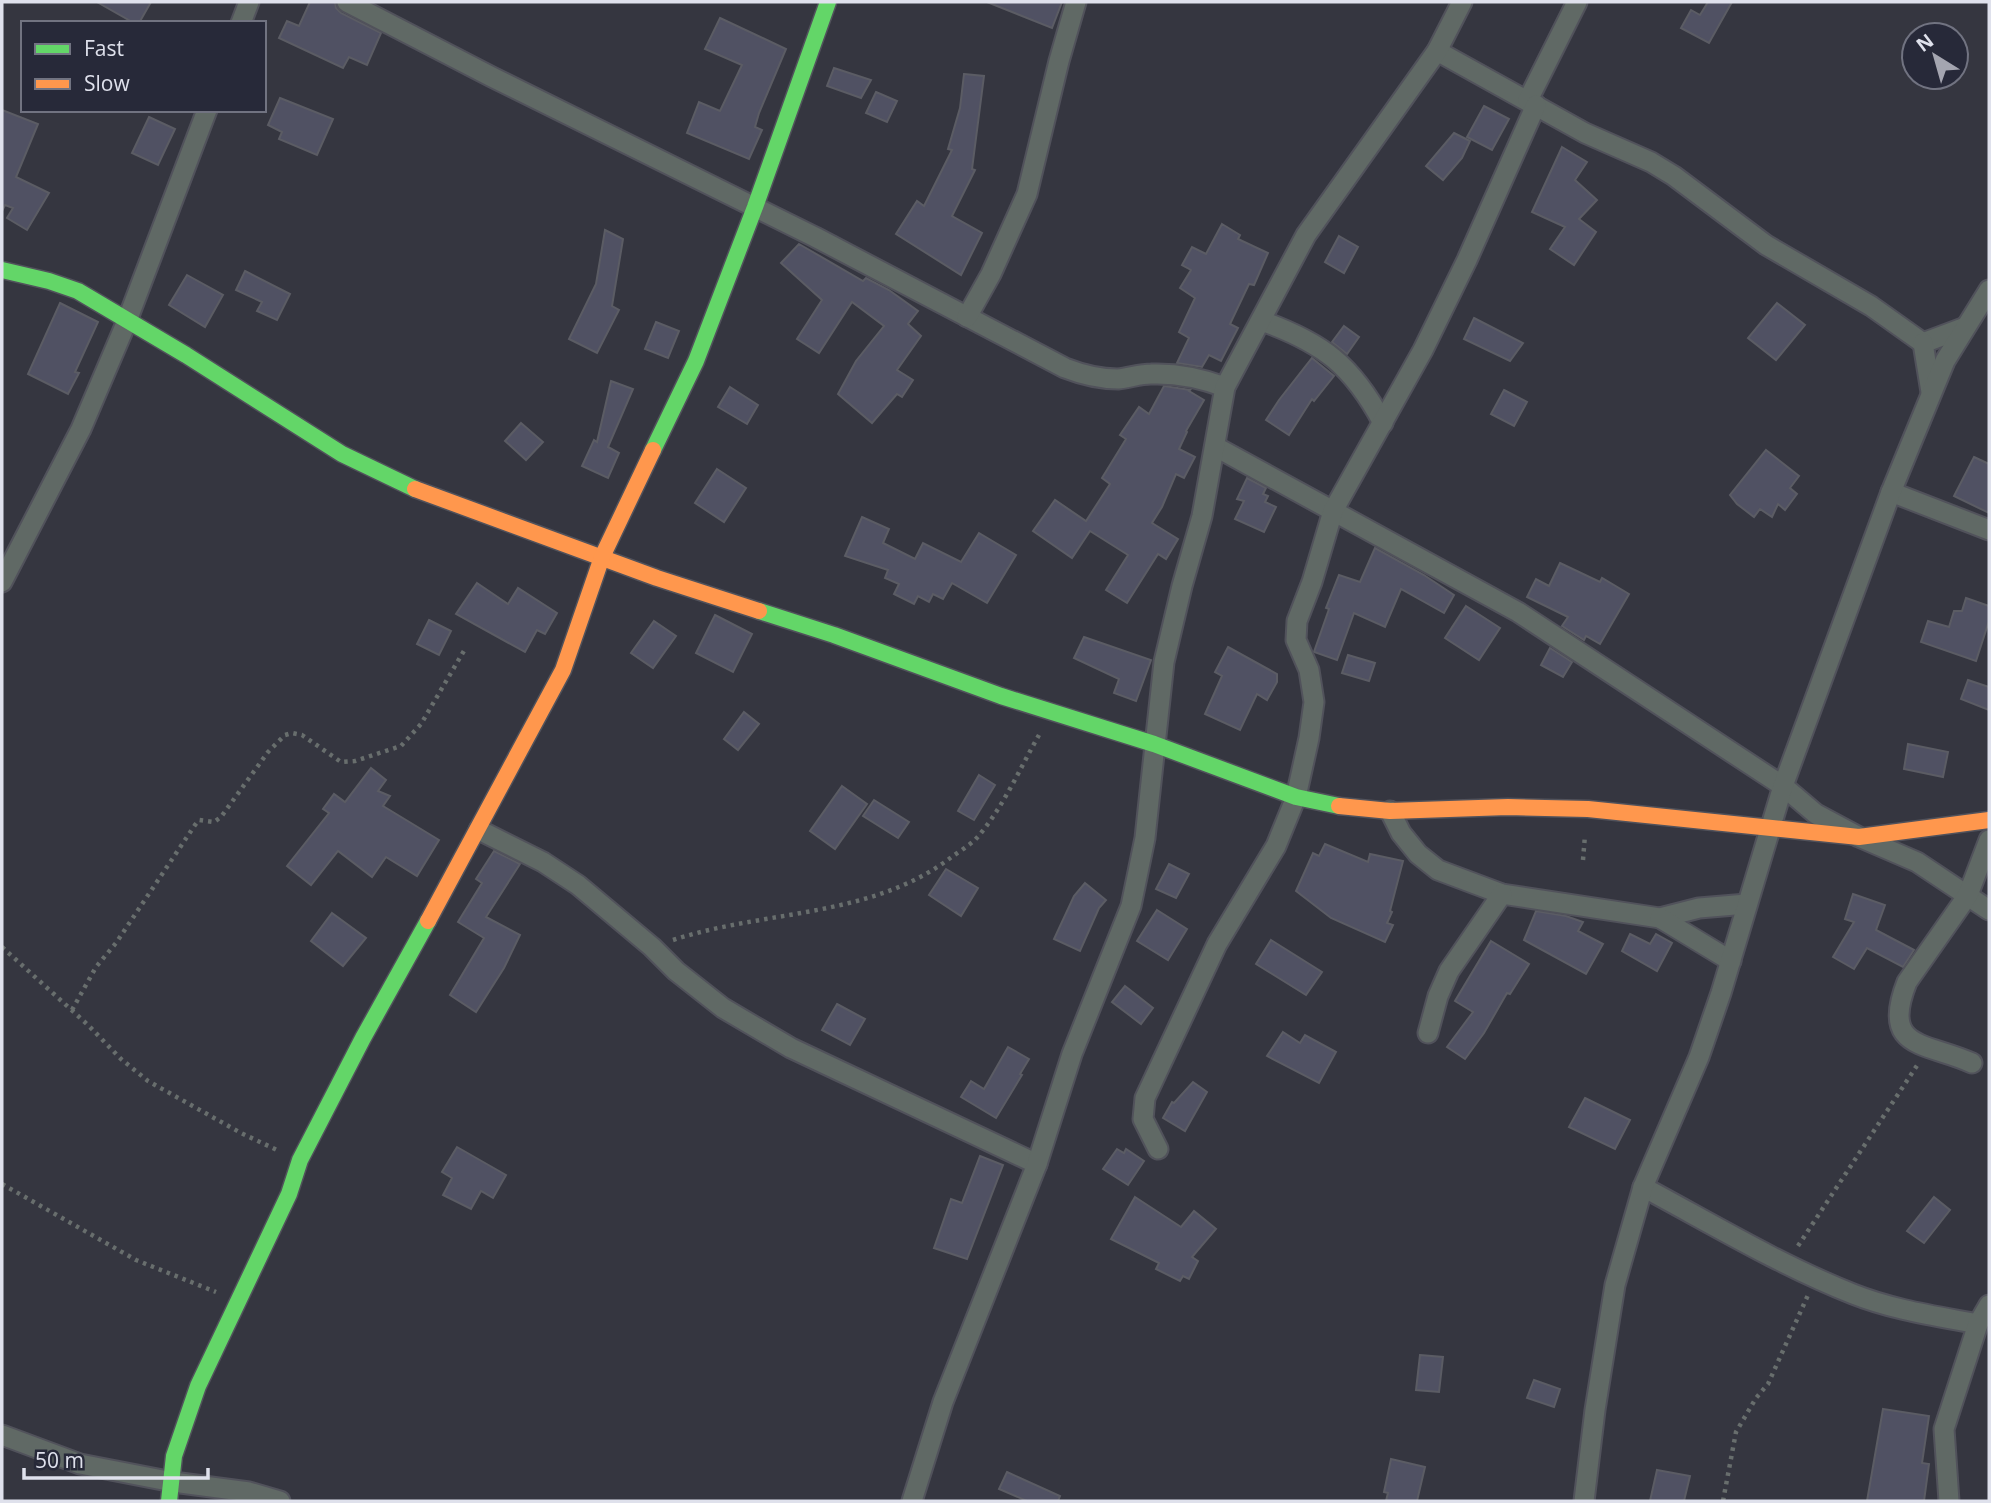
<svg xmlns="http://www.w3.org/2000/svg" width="1991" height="1503" viewBox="0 0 1991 1503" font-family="'Open Sans',sans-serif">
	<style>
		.building { fill: #505163; stroke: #5b5c64; stroke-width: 2 }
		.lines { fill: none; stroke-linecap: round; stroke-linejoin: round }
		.street-casing { stroke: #51525b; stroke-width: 23 }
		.fast-casing { stroke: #51525b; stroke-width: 19 }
		.slow-casing { stroke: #51525b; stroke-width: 19 }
		.path { stroke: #686e6d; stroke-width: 4.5; stroke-dasharray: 3.5 5; stroke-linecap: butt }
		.street { stroke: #606965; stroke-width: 19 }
		.fast { stroke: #63d668; stroke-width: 16 }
		.slow { stroke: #ff974d; stroke-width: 16 }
	</style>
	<rect width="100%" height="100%" fill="#353640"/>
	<g class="building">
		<path d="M97,2H151L139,23H134Z"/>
		<path d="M310,2H335L336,8L341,13L381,33L367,65L349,57L343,68L279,38L287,21L299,26Z"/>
		<path d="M987,2H1062L1052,28Z"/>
		<path d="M1708,2H1732L1709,43L1681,28L1691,10L1700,15Z"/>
		<path d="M720,18L786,49L759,113L755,127L762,130L749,159L687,133L699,102L720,111L742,65L705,49Z"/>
		<path d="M834,68L871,80L861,98L827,86Z"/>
		<path d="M964,74L984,76L972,169L975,170L952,216L982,233L961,275L896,234L917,201L924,206L952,150L948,149L960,108Z"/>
		<path d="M876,92L897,101L887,122L866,113Z"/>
		<path d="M280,98L333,119L317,155L279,139L282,132L268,125Z"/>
		<path d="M1484,106L1509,119L1492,150L1467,137Z"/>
		<path d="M2,110L38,124L16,177L49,193L27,230L7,218L13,208L5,205L2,211Z"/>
		<path d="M149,117L175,129L158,165L132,153Z"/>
		<path d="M1454,133L1470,141L1462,158L1443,180L1426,166Z"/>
		<path d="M1562,147L1587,162L1575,180L1597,200L1579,219L1596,232L1574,265L1550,249L1565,227L1532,212Z"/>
		<path d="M1222,224L1240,235L1238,239L1268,253L1254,285L1249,284L1230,324L1238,328L1221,361L1209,355L1202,367L1177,363L1189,338L1179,332L1195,298L1180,288L1191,270L1182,265L1192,247L1206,254Z"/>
		<path d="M605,230L623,239L612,306L619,310L597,353L569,339L596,284Z"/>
		<path d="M1339,236L1358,247L1344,273L1325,262Z"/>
		<path d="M799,244L863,281L866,278L889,290L918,311L908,324L921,336L897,370L913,380L902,397L897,394L872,423L838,394L856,361L884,326L852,302L819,353L797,339L822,300L781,263Z"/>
		<path d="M245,271L290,294L277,320L257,311L262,302L236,290Z"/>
		<path d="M187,275L223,295L205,327L169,305Z"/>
		<path d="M60,303L98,322L75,372L79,373L68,394L28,374Z"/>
		<path d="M1777,303L1805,325L1776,360L1748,338Z"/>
		<path d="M1474,318L1523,343L1510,361L1464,339Z"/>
		<path d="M656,322L679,331L668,358L645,349Z"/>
		<path d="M1344,326L1359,337L1347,354L1332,342Z"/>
		<path d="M1312,358L1334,376L1314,401L1312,399L1289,435L1266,420L1279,400Z"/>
		<path d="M611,381L633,389L608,447L619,453L608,478L582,466L594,440L597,442Z"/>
		<path d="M1164,386L1190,390L1189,391L1204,400L1186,431L1187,432L1179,449L1195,457L1184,478L1176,474L1162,507L1152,523L1178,539L1166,559L1158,554L1127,603L1106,590L1128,555L1090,531L1072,558L1033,531L1055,500L1086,521L1110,484L1102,478L1126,439L1120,435L1139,407L1149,414Z"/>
		<path d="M730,387L758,405L747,424L718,407Z"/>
		<path d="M1504,390L1527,402L1514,426L1491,414Z"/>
		<path d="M521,423L543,442L526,460L505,441Z"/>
		<path d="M1766,450L1799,476L1790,488L1797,494L1785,510L1778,504L1772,517L1760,509L1754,517L1737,504L1730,495Z"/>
		<path d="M1974,457L1989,464V513L1954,496Z"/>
		<path d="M717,469L746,488L724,522L695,503Z"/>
		<path d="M1247,478L1266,488L1263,494L1268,496L1265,502L1276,507L1264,532L1235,519L1244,501L1237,499Z"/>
		<path d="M862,517L889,529L883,543L915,559L923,543L961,562L979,533L1016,555L987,603L952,583L943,599L933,594L929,602L918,596L914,604L894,594L899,584L885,578L888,570L845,556Z"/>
		<path d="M1375,548L1424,575L1454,595L1444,613L1401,589L1385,627L1354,613L1337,660L1314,652L1329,609L1326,608L1339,575L1360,582Z"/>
		<path d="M1560,563L1600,582L1602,578L1629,594L1600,644L1586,636L1584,640L1562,626L1568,617L1527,597L1536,579L1549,586Z"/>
		<path d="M477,583L508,604L518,588L557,613L545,634L537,630L525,652L456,614Z"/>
		<path d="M1966,598L1989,606V621L1976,661L1921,642L1928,621L1949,627L1954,611H1962Z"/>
		<path d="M1466,606L1500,628L1479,660L1445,638Z"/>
		<path d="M715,615L752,634L733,672L696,653Z"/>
		<path d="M429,620L451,631L439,655L417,644Z"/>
		<path d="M654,621L676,636L653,668L631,653Z"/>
		<path d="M1084,637L1151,660L1136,701L1114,693L1119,679L1074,658Z"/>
		<path d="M1228,647L1277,674V682L1267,700L1257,694L1240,730L1205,714L1222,676L1215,672Z"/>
		<path d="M1550,648L1572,662L1563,677L1541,665Z"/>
		<path d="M1348,655L1375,663L1369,681L1342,673Z"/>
		<path d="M1968,680L1989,687V710L1961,699Z"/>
		<path d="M744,712L759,724L738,750L724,739Z"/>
		<path d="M1908,744L1948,752L1943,777L1904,769Z"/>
		<path d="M371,768L386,780L378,791L390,796L383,806L439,840L417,876L386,857L372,877L338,851L311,885L287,866L329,813L323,809L334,794L345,802Z"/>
		<path d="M979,775L995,785L974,820L958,811Z"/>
		<path d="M842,786L867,804L835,849L810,831Z"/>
		<path d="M874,800L909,822L898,838L863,816Z"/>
		<path d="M1325,844L1368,862L1370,854L1403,861L1390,911L1392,912L1387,923L1393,925L1385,942L1331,918L1296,891L1313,853L1319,856Z"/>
		<path d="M494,851L520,864L486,917L520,935L504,968L476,1012L450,995L484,938L458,922L482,883L476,879Z"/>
		<path d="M1169,864L1189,874L1176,898L1156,889Z"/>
		<path d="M946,869L978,888L961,916L929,895Z"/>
		<path d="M1085,883L1106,900L1099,908L1080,951L1054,939L1074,896Z"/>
		<path d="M1853,894L1885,905L1876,930L1914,950L1903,967L1867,948L1854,969L1833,957L1854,922L1845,919Z"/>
		<path d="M1157,910L1187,929L1168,960L1137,941Z"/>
		<path d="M1536,911L1566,916L1583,922L1578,931L1603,944L1586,974L1524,940Z"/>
		<path d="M332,913L366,938L343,966L311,941Z"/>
		<path d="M1630,934L1650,944L1656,934L1672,943L1657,971L1622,951Z"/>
		<path d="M1271,940L1322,972L1306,995L1256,964Z"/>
		<path d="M1491,941L1529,964L1510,994L1507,993L1484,1033L1465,1059L1447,1047L1473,1012L1455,1001Z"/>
		<path d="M1125,986L1153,1008L1141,1024L1112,1002Z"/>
		<path d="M837,1004L865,1019L850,1045L822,1030Z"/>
		<path d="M1283,1032L1300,1043L1305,1035L1336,1052L1319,1083L1267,1056Z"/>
		<path d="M1008,1047L1029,1059L1020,1074L1022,1075L996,1118L961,1097L971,1081L984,1089Z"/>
		<path d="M1193,1082L1207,1092L1185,1131L1163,1118L1172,1102L1174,1103Z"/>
		<path d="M1585,1098L1630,1120L1615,1149L1569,1127Z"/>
		<path d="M457,1147L506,1175L493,1198L481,1191L471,1209L443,1195L452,1178L442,1172Z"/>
		<path d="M1117,1149L1124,1153L1126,1149L1144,1161L1128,1185L1103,1169Z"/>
		<path d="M980,1156L1003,1165L967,1259L934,1248L951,1199L962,1203Z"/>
		<path d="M1135,1197L1181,1227L1194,1211L1216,1229L1192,1257L1198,1261L1189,1279L1183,1276L1180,1281L1156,1269L1159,1263L1111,1239Z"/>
		<path d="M1934,1197L1950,1210L1924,1243L1907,1231Z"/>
		<path d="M1420,1355L1443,1357L1439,1392L1416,1390Z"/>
		<path d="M1534,1380L1560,1389L1554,1407L1527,1398Z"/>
		<path d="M1883,1409L1929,1416L1922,1463L1929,1464L1924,1501H1867Z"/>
		<path d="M1391,1459L1425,1467L1417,1501H1386L1388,1493L1384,1492Z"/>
		<path d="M1657,1470L1690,1476L1684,1501H1650Z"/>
		<path d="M1007,1472L1060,1496L1058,1501H1027L999,1489Z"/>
	</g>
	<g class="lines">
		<defs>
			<g id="street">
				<path d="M347,2L492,77L815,237L1065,368C1083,375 1099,379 1118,379C1129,378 1140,374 1151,374C1177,373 1201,378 1225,387"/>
				<path d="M241,23L249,2"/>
				<path d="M1437,51L1585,133L1651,162L1674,176L1766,245L1871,306L1923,343L1963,328"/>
				<path d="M1528,100L1577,2"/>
				<path d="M967,317L991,274L1027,194L1059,61L1076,2"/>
				<path d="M1262,321C1323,343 1352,365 1383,423"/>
				<path d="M1923,343L1931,392"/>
				<path d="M1216,447L1518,612L1783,786L1816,814L1859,837L1917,862L1989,910"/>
				<path d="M1891,492L1989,530"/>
				<path d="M2,582L81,429L127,321L207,110"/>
				<path d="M1390,811L1401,833L1418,854L1438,870L1502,894L1660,918L1699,908L1747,904"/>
				<path d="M479,830L543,862L578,885L652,947L676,971L723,1008L791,1048L1037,1164"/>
				<path d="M1660,918L1731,961"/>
				<path d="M1428,1033L1438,996L1449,971L1502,894"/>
				<path d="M1972,1063C1926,1042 1880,1050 1907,982L1968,895L1989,840"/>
				<path d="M1158,1149L1143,1119L1145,1098L1217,944L1276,846L1296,797L1309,738L1314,702L1309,670L1296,640L1297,621L1312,582L1333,511L1423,350L1467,260L1536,105"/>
				<path d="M1643,1187C1712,1224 1780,1265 1853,1294C1893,1310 1936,1316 1978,1324"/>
				<path d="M2,1435L80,1464L173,1482L249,1492L280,1501"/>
				<path d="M912,1501L943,1402L1037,1164L1072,1054L1131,906L1145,838L1164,662L1182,586L1202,516L1225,387L1306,235L1437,51L1462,2"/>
				<path d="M1584,1501L1595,1410L1615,1285L1643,1187L1699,1057L1721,993L1783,786L1891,492L1945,361L1989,290"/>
				<path d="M1949,1501L1944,1429L1978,1324L1989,1305"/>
			</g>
			<g id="fast">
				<path d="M2,270L49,281L78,291L186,355L342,454L415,489"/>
				<path d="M653,450L696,361L755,207L828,2"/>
				<path d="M759,611L834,635L1001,696L1154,744L1296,797L1339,806"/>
				<path d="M169,1501L174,1456L198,1386L289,1194L300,1160L363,1038L428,921"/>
			</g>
			<g id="slow">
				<path d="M415,489L657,578L759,611"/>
				<path d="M1339,806L1390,811L1508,807L1588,809L1859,837L1989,820"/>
				<path d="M428,921L563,670L602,557L653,450"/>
			</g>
		</defs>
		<use href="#street" class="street-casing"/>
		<use href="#fast" class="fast-casing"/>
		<use href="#slow" class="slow-casing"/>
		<g class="path">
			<path d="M1583,860L1585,835"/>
			<path d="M673,940C764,910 869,918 949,859C957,853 967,847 975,840C1002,810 1019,770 1039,735"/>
			<path d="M2,947L88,1025L121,1059L148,1081L241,1133L277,1150"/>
			<path d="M72,1010L96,967L116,943L195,825L199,820L214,822L221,817L268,752L285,735L292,733L302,735L341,762L355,761L401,746L421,724L465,649"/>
			<path d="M2,1184L136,1260L216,1292"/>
			<path d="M1798,1246L1918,1064"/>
			<path d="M1723,1501L1736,1432L1756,1398L1768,1384L1808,1295"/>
		</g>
		<use href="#street" class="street"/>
		<use href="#fast" class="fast"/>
		<use href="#slow" class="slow"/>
	</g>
	<rect width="1991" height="1503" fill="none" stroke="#dfe1ec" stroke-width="7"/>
	<rect x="21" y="21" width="245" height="91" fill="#272939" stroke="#717381" stroke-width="2"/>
	<rect x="35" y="44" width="35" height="10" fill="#63d668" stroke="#717381" stroke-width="2"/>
	<text x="84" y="56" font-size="21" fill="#dfe1ec">Fast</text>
	<rect x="35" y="79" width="35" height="10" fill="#ff974d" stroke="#717381" stroke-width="2"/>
	<text x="84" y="91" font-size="21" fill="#dfe1ec">Slow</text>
	<g transform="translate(1935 56) rotate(323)"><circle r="33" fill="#272939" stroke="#717381" stroke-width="2"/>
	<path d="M0-5L12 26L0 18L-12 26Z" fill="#a4a5b0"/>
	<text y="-10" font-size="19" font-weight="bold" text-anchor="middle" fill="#dfe1ec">N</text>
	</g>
	<path d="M24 1468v10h184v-10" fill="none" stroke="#dfe1ec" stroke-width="3.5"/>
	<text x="35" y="1468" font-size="21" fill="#dfe1ec" stroke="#272939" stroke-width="5" paint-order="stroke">50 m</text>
</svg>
